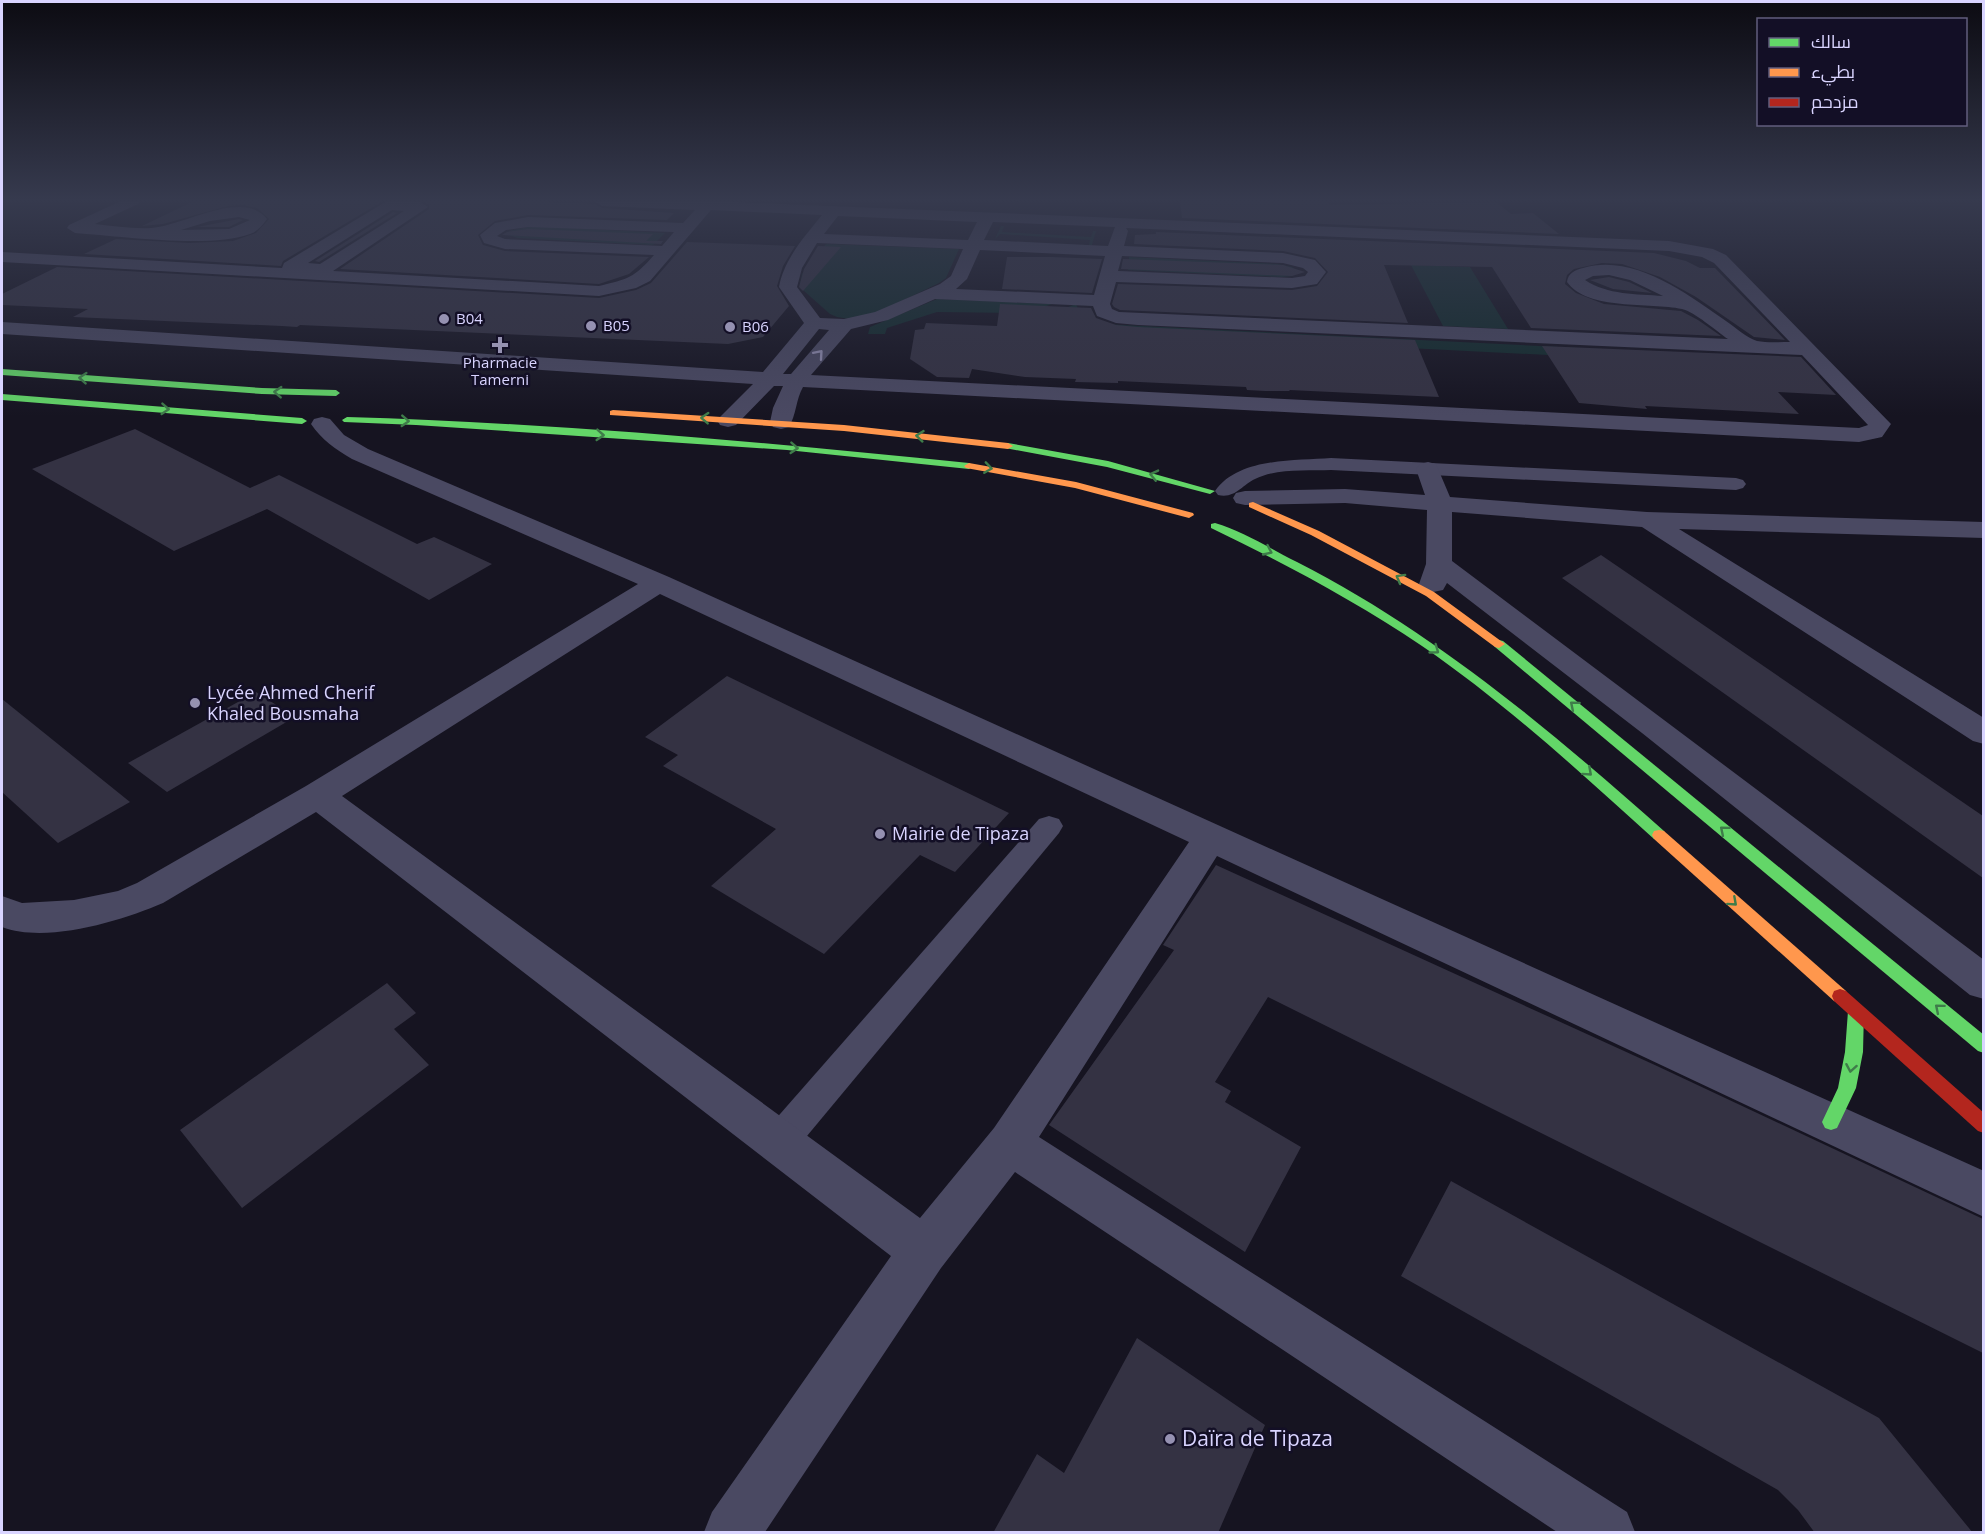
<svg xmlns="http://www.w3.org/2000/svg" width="1985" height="1534" viewBox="0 0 1985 1534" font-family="'Open Sans',Cairo,sans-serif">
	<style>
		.green { fill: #132c2d }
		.building { fill: #343243 }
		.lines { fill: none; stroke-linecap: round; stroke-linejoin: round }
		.lane { fill: #4a4962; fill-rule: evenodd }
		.street { fill: #4a4962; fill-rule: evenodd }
		.fast { fill: #63d668; fill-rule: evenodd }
		.slow { fill: #ff974d; fill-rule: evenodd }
		.jam { fill: #b3261e; fill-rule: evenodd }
		.oneway { stroke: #928eb0 }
		.oneway2 { stroke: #3f7c4a }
		.poi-dot { fill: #9591b1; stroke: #130f26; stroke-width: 2 }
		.labels { text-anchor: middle; stroke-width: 5; stroke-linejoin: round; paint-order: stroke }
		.far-poi-label { font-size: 15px; fill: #d9d4ff; stroke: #130f26; text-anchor: start }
		.poi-label { font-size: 18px; fill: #d9d4ff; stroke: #130f26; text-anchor: start }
		.near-poi-label { font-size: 21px; fill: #d9d4ff; stroke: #130f26; text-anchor: start }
	</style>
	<rect width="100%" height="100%" fill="#161421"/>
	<g class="green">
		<path d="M532,226L665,233L653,245L518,238L508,235L509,231Z"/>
		<path d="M1001,226H1004L1002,232L1091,237L1093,231H1096L1092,245H1089L1090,240L1000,234L995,239Z"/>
		<path d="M826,244L959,249L946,278L939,283L873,315L855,320L837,317L830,314L803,290L800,284L802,274Z"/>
		<path d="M1129,257L1277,264L1292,267L1297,271L1292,276L1282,277L1128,270Z"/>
		<path d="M1411,265L1470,267L1508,329L1443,326Z"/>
		<path d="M937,299L1052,304L1027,313L937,312L887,328L885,334H868L870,327Z"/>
		<path d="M1076,304L1080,313L1101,324L1680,353L1687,362L1068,331L1040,318Z"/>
	</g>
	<g class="building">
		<path d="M194,201H383L283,261L281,266L84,254L116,239L189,243L233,241L256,233L269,219L257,208L243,205L228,206L163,224L142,226Z"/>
		<path d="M423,201H526L595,204L602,208L674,213L667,220L528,215L495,221L478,235L483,245L505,251L649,257L629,274L599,284L340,269L429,209V205Z"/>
		<path d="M1180,201H1329V205L1496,202L1511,214L1533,213L1559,234L1182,218Z"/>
		<path d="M393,212L397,213L319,262L315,261Z"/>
		<path d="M239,219L243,220L229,227H197Z"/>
		<path d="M528,229L653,234L646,241H663L661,244L502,235L507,232Z"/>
		<path d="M1156,232L1654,253L1686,261L1700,268H1715L1785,340L1754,337L1696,297L1660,277L1622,264L1602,263L1574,269L1567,275L1565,284L1576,293L1604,304L1681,311L1698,320L1721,336L1531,328L1492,267L1384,265L1408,323L1120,310L1114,307L1112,304L1118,284L1292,290L1317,286L1328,272L1315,258L1283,251L1134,244L1135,235L1156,234Z"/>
		<path d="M687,242L795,246L783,266L777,286L789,306L763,337L728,344L300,325L297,327L282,326L73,317L88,309L2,305V294L57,267L599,298L636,290L651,283Z"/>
		<path d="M818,246L841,247L803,291L799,287L804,269Z"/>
		<path d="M1007,257H1051L1102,259L1092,293L1002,289Z"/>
		<path d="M1123,259L1283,265L1305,272L1292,276L1121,269Z"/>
		<path d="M1609,277L1629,282L1652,293L1613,289L1590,280Z"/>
		<path d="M1000,304L1091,308L1096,318L1116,325L1138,327L1415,340L1439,397L1289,390L1290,391H1265L1247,390L1246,387L1118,381V383L1075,382L1076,379L1025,377L972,369L969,378L937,377L910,359L915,330L924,329L926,323L997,326Z"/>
		<path d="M1542,346L1801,357L1836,395L1778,392L1799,414L1645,406L1647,409L1579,403Z"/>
		<path d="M135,429L250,488L279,475L417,544L434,537L492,564L429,600L267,509L174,551L32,469Z"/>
		<path d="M1601,555L1983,816V878L1562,578Z"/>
		<path d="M727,676L1009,813L955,872L920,855L824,954L711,886L776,829L663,766L678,755L645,737Z"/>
		<path d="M256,692L295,717L167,792L128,763Z"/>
		<path d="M2,699L130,802L58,843L2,792Z"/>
		<path d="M1216,865L1657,1066L1983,1219V1353L1268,997L1215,1082L1231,1091L1225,1102L1301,1147L1245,1252L1049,1125L1174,950L1163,945Z"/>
		<path d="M387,983L416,1013L394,1029L429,1065L242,1208L180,1130Z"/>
		<path d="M1451,1181L1879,1418L1973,1533H1815L1798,1510L1778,1490L1401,1276Z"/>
		<path d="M1137,1338L1265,1425L1218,1533H993L1037,1454L1064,1473Z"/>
	</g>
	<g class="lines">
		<g class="lane">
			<path d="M1331,458L1736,478L1743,480L1746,484L1743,488L1736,490L1331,470C1308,471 1276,468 1255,479C1242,485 1235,499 1218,495L1215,491C1239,457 1295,461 1331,458Z"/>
			<path d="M1049,816L1059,819L1063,826L1059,833L792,1154L779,1159L766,1154L761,1142L766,1130L1039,819Z"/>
		</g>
		<g class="street">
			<path d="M121,201H141L138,204L95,224C114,226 133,229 151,228C181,227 243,188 267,219C262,226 258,231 250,234C210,249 120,236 75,233L67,228L69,225ZM239,217L250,220L229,229L181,230L210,221Z"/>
			<path d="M387,201L420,202L428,207L333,271L599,286C628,279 634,278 654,255L505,249L484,243L480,235L495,223L528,217L683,223L695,210L602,206L594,201H710L1669,241L1713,249L1726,255L1891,424L1882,437L1859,442L803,387C796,399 796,416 789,427L781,429L773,427L770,422L773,408L783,386H774L736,425L728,427L720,425L717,420L753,384L2,334V322L763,372L804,323L779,287C784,259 805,236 822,215L711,210L650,281L636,288L599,296L2,262V252L282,268L284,263ZM392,210L404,211L320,264L308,263ZM838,216L977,222L968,240L824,234ZM993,222L1115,227L1108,246L984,240ZM528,227L674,232L662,246L505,239L497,236L506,230ZM1126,228L1669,251L1702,257L1714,263L1790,342C1780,342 1767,343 1757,341C1747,338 1735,327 1726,321C1687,294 1634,253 1583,268C1575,270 1568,273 1567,282C1588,311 1650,302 1682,309C1695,312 1716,331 1728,339L1119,312L1112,309L1110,304L1116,282L1292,288L1317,284L1326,272L1315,260L1283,253L1124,246L1128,231ZM817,243L963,249L951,276L940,284L875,312L844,319L820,318L797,287L802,268ZM980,250L1105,256L1094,295L956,289L967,279ZM1122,256L1283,263L1303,268L1308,272L1305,276L1292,278L1118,271ZM1609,275L1630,280L1663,296C1636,294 1608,295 1585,280L1593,276ZM935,299L1093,306L1097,316L1116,323L1138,325L1802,355L1868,425L1859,428L811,375L851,329L888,320ZM819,329L829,330L791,374H783Z"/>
			<path d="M322,417L330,419L344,435L368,449L669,577L1984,1171V1217L1217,856L1039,1137L1627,1512L1635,1532H1557L1015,1172L941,1268L765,1532H704L712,1512L891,1256L316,812L163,903C121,921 46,944 2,927V896L22,903L74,900L118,891L137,883L306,786L638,584L352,459C335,449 322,440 311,424L314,419ZM660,594L1189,842L994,1128L920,1218L342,796Z"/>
			<path d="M1428,462L1436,464L1450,497L1647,512L1984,522V538L1679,529L1984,718V744L1973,741L1642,527L1452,512V561L1984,960V999L1970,995L1642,733L1447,583L1443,590L1433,592L1423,590L1419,584L1426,564L1427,510L1345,503L1245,505L1236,503L1233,498L1236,493L1245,491L1345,489L1425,495L1416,469L1420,464Z"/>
		</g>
		<g class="fast">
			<path d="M2,369L262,388L336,390L340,393L336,396L262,394L2,375Z"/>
			<path d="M2,394L302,418L307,421L302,424L2,400Z"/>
			<path d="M347,417C555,423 762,442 969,463L974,466L969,469L787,450L416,425L344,422L342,420Z"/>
			<path d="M1008,443L1108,461L1215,491L1210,494L1107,467L1005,448V444Z"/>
			<path d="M1215,523C1243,531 1271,549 1297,562C1434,632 1550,730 1664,831L1666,835L1664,839H1654C1580,772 1505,703 1422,646C1355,601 1284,563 1211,528V524Z"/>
			<path d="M1499,640L1503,641L1984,1035V1053L1978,1051L1495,647L1493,644Z"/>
			<path d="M1856,1004L1862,1006L1864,1011L1863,1052L1856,1088L1837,1128L1831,1130L1825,1128L1822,1122L1838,1088L1845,1052L1848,1011L1850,1006Z"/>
		</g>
		<g class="slow">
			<path d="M613,410L844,425L1008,443L1013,446L1008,449L844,431L610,415V411Z"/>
			<path d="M969,463L1076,482L1193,513L1194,515L1189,518L1075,488L966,468L964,466Z"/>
			<path d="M1253,502L1319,531L1434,592L1505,644L1499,648L1495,647L1426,596L1311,535L1249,507V503Z"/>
			<path d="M1659,830L1664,831L1846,991L1848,996L1846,1001L1840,1003L1834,1001L1654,839L1652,835L1654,831Z"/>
		</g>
		<path class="jam" d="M1840,989L1846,991L1984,1113V1133L1978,1131L1834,1001L1832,996L1834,991Z"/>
	</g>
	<defs><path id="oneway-chevron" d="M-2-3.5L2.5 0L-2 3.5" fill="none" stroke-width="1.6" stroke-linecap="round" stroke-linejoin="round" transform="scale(1.5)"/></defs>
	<use class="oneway" href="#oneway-chevron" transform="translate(819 354) rotate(-49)"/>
	<g class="oneway2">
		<use href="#oneway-chevron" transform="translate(83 378) rotate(-176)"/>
		<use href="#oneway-chevron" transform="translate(278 392) rotate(-177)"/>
		<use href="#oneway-chevron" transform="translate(165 409) rotate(4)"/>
		<use href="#oneway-chevron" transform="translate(705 418) rotate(-177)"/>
		<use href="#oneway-chevron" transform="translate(405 421) rotate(3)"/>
		<use href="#oneway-chevron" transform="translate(600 435) rotate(4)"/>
		<use href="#oneway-chevron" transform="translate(920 436) rotate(-174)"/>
		<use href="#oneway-chevron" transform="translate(794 448) rotate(4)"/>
		<use href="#oneway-chevron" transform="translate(988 468) rotate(8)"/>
		<use href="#oneway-chevron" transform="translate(1154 475) rotate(-167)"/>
		<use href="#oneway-chevron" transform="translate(1268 551) rotate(25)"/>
		<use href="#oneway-chevron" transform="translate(1400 578) rotate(-151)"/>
		<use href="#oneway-chevron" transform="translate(1435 650) rotate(36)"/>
		<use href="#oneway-chevron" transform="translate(1574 705) rotate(-140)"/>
		<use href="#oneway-chevron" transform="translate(1588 772) rotate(42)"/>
		<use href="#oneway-chevron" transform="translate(1724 830) rotate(-140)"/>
		<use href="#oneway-chevron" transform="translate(1733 902) rotate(42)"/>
		<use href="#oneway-chevron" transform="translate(1939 1008) rotate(-140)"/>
		<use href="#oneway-chevron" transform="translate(1851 1068) rotate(100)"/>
	</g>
	<linearGradient id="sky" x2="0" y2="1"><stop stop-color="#0c0b12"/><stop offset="0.48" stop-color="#363a4e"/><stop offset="1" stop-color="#363a4e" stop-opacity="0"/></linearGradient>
	<rect width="1985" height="416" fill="url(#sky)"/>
	<g class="poi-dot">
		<circle cx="444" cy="319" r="6"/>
		<circle cx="591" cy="326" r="6"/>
		<circle cx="730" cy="327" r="6"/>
		<path d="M497 336h6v6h6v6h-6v6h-6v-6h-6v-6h6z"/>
		<circle cx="195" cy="703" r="6"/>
		<circle cx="880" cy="834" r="6"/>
		<circle cx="1170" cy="1439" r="6"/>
	</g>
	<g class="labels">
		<g class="far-poi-label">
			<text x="456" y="324">B04</text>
			<text x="603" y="331">B05</text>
			<text x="742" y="332">B06</text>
			<text x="500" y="368" text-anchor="middle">Pharmacie<tspan x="500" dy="17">Tamerni</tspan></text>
		</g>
		<g class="poi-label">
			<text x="207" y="699">Lycée Ahmed Cherif<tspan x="207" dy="21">Khaled Bousmaha</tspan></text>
			<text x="892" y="840">Mairie de Tipaza</text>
		</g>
		<g class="near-poi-label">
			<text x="1182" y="1446">Daïra de Tipaza</text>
		</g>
	</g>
	<rect width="1985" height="1534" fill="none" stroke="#d9d4ff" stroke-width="6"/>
	<rect x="1757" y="18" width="210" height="108" fill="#130f26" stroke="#625e7d" stroke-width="1.5"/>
	<rect x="1769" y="38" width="30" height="9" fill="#63d668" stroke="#625e7d" stroke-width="1.5"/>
	<text x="1811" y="48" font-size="18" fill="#d9d4ff">سالك</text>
	<rect x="1769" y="68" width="30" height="9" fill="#ff974d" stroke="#625e7d" stroke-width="1.5"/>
	<text x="1811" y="78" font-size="18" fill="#d9d4ff">بطيء</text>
	<rect x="1769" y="98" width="30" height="9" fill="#b3261e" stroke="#625e7d" stroke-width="1.5"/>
	<text x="1811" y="108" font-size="18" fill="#d9d4ff">مزدحم</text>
</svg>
